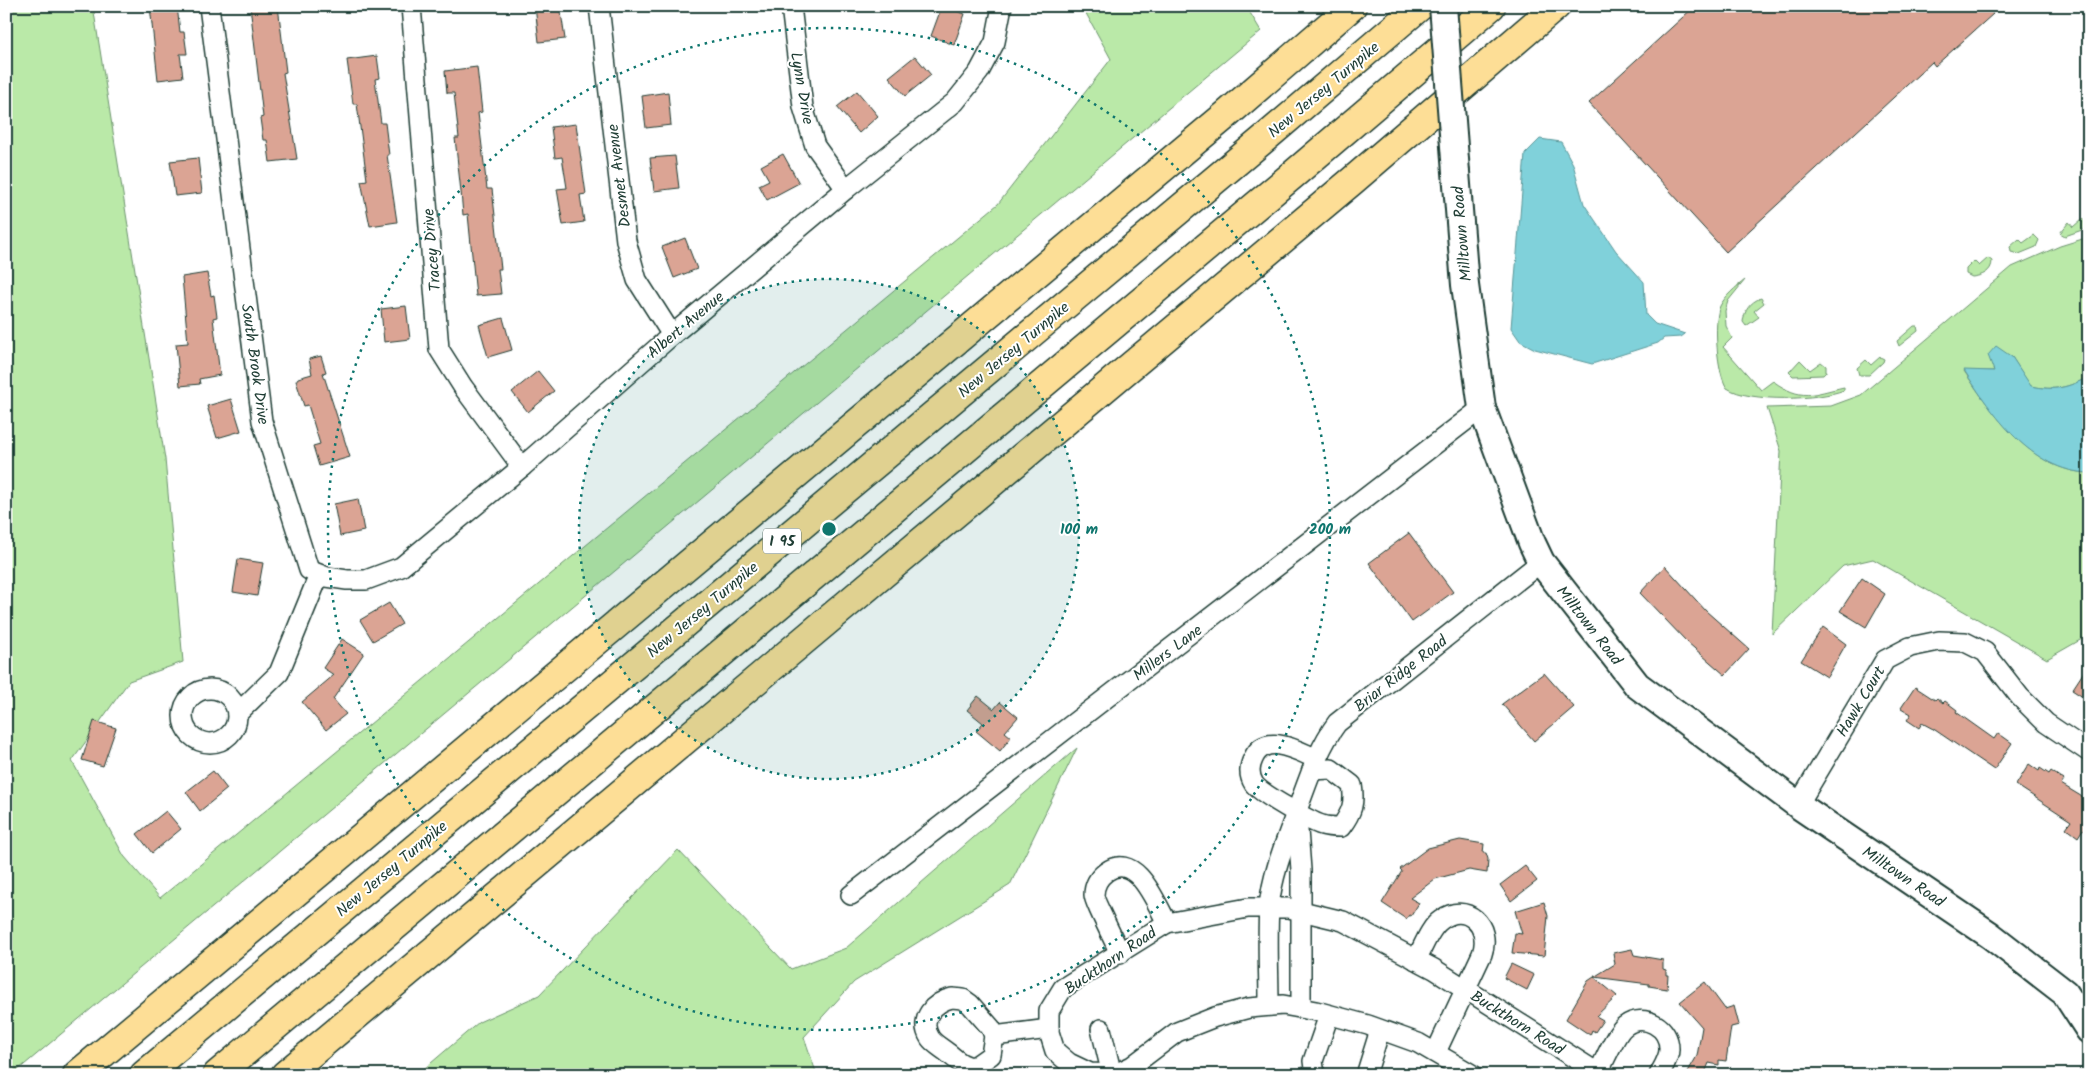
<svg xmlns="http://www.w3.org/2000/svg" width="2095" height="1081" viewBox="0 0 2095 1081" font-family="Kalam,sans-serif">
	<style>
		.green { fill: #bae9a8; stroke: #6c936e }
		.water { fill: #80d1da; stroke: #599698 }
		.building { fill: #dba494; stroke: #1f3d34 }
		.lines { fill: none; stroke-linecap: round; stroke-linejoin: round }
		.street-casing { stroke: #1f3d34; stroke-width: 22 }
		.secondary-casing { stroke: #1f3d34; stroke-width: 30 }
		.highway-casing { stroke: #1f3d34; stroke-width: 31 }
		.street { stroke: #fff; stroke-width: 19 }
		.secondary { stroke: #fff; stroke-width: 26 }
		.highway { stroke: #fdde96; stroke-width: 28 }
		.secondary-bridge-casing { stroke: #1f3d34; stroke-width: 30; stroke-linecap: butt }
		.secondary-bridge { stroke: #fff; stroke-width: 26 }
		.ring { fill: none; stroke: #0f766e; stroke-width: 2.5; stroke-dasharray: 2.5 5 }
		.labels { text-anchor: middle; stroke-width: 4; stroke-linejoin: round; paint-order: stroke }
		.shield { fill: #fff; stroke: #627771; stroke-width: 1 }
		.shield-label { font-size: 15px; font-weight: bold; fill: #1f3d34 }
		.street-label { font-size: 16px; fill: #1f3d34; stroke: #fff }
		.centre { fill: #0f766e; stroke: #fff; stroke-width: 2.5 }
		.ring-label { font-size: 15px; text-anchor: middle; font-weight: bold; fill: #0f766e; stroke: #fff; stroke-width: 4; stroke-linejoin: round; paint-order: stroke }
	</style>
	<rect width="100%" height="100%" fill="#fff"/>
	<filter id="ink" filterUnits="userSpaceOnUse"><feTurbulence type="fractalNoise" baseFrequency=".02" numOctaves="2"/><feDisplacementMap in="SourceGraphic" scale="10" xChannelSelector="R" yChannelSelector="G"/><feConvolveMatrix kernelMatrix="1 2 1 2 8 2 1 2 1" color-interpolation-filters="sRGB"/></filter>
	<g filter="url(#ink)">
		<g class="green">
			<path d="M6,6H93L165,459L183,662L129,681L72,761L124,856L160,898L998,204L1111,59L1082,6H1246L1261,31L12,1075H6Z"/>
			<path d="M2082,219L2088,222L2085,229L2065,236L2060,233L2069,222L2073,227Z"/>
			<path d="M2034,235L2039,240L2036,247L2019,254L2011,252L2010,247L2019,239L2023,243Z"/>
			<path d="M2089,237V377C2066,388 2056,391 2030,386L2012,357L1994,371H1964C1993,414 2031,471 2089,473V635L2047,659L1873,559L1843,566L1772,634L1781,451L1767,408L1831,406L1861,395L2012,267L2060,246Z"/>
			<path d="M1988,258L1992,261C1992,272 1982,276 1972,277L1966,274V269L1974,261L1979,266Z"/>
			<path d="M1745,280L1728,301L1725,311L1726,326L1732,338L1723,347L1761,390L1773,381C1802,402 1812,394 1844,387V390C1819,400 1750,403 1727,388C1717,374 1713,322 1720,306C1725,296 1736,287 1745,280Z"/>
			<path d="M1761,298L1764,303L1754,311L1759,317L1746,326L1743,322C1744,311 1750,302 1761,298Z"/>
			<path d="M1914,326H1917L1918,331L1899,346L1897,341Z"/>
			<path d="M1880,357L1884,359L1883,362L1869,375H1859L1857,368L1866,360L1871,365Z"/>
			<path d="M1800,360L1810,370L1821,362L1826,366V372L1823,375L1793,376L1789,372Z"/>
			<path d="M1077,748L1010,885L854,982L804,1037L817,1075H417L479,1022L539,995L678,850L791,969L846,948Z"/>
		</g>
		<g class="water">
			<path d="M1540,139L1561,142L1573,164L1584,204L1616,251L1644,282L1646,315L1655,324L1685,334L1681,337L1664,338L1658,343L1592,364L1535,349L1520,341L1511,328L1525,154Z"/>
			<path d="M1996,346L2012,357L2031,386C2056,391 2066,388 2089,377V473C2031,471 1992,414 1964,370L1994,371L1988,355Z"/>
		</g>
		<g class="building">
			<path d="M150,6H177L180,32H184L187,54H180L183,77L158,80Z"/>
			<path d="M250,6H278L286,72L283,73L297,159L270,162L267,140H263L260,118L263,117Z"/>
			<path d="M535,6H560L565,39L539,42Z"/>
			<path d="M942,6L965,14L954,45L931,36Z"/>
			<path d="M1695,6H1986L1993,14L1935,66L1932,62L1726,252L1589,103Z"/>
			<path d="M377,56L380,78L375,79L381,123H385L389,155H387L397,222L370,226L361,181L367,180L357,104H353L347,60Z"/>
			<path d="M915,56L931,75L905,96L889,77Z"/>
			<path d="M477,67L482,112L478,113L487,189H492L501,269H498L501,294L476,296L468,214L463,215L461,192L455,138H459L454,93H447L445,71Z"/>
			<path d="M857,91L878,116L859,133L837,107Z"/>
			<path d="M668,92L671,125L646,128L642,96Z"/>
			<path d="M576,124L586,194L580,195L584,222L563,225L557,189L567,188L562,157L555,158L551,127Z"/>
			<path d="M783,154L799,183L767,200L759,185L769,180L761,166Z"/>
			<path d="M675,156L679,188L654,191L650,158Z"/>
			<path d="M198,158L202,193L175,196L170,161Z"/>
			<path d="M685,238L697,269L674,278L662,247Z"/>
			<path d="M207,273L211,296L214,295L217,317L213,318L220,375L199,379L200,384L180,386L176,344L188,343L182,277Z"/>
			<path d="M406,306L410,339L384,342L381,309Z"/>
			<path d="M503,318L512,350L488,357L479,325Z"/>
			<path d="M321,356L326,372L323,373L350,457L319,466L313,446L320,444L308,405L304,406L296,381L298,378L312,374L309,359Z"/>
			<path d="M538,371L554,391L528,412L512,392Z"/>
			<path d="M231,399L241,431L217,438L207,406Z"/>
			<path d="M358,499L364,531L340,536L334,504Z"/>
			<path d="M1409,533L1453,592L1412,622L1369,563Z"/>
			<path d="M238,559L263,563L257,596L233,592Z"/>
			<path d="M1665,566L1706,611L1749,649L1725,675L1687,642L1640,593Z"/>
			<path d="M1862,578L1885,594L1866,627L1840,611Z"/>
			<path d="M389,603L402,624L373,641L360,620Z"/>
			<path d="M1823,627L1846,644L1827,677L1801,661Z"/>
			<path d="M342,639L364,653L333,699L346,714L326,730L302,702L334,675L323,668Z"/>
			<path d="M2089,664V701L2072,690Z"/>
			<path d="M1544,673L1574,707L1534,741L1502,704Z"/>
			<path d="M1915,687L1935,700L1937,698L1943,703L1945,701L1957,710L1956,712L1994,739L1998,733L2012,743L1994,770L1935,730L1922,723L1919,728L1907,720L1911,714L1901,708Z"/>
			<path d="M978,696L994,709L1000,702L1018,717L1005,732L1011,737L1000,751L976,731L983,723L967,710Z"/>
			<path d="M94,721L116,728L103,766L82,760Z"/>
			<path d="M2029,764L2039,771L2040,768L2049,774L2051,771L2064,780L2061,784L2089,801V833L2083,829L2078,837L2066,828L2071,821L2016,785Z"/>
			<path d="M213,771L227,789L200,811L186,792Z"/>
			<path d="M166,811L181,829L152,853L137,834Z"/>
			<path d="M1460,840L1484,844L1483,853H1486L1488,859L1487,873L1469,870L1435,879L1410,898L1419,903L1411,916L1409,915L1406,919L1382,903L1402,871L1400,869L1428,848Z"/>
			<path d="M1525,866L1537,881L1511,901L1500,885Z"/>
			<path d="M1544,902L1548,916L1544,956L1512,953L1515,933L1522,934L1515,911Z"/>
			<path d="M1632,949L1634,955L1663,960V969L1666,970V975H1668L1667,989L1649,986V984L1594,977L1615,964L1613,953Z"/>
			<path d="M1511,964L1534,975L1527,990L1504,978Z"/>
			<path d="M1594,977L1617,996L1596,1016L1603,1020L1595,1032L1592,1030L1590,1035L1566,1019L1588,981Z"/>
			<path d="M1705,982L1725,1009L1734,1006L1739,1025L1731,1027L1726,1061L1719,1060V1065L1709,1063L1704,1075H1686L1697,1056L1702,1027L1680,1002Z"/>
		</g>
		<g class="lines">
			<defs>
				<g id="street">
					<path d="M209,6L262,421L309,570L327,577L347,580H366L401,567L522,467L672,335L846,189L955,102L979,72L995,42L1002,6"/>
					<path d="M411,6L439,349L463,387L522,467"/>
					<path d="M599,6L626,241L637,280L672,335"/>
					<path d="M791,6L803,107L815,146L846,189"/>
					<circle cx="210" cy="716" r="27"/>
					<path d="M237,714L279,673L319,575"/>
					<path d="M1312,770L1331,769L1352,785C1355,803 1352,812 1341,827C1335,827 1328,827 1322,825C1311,822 1260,793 1254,784C1249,776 1249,767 1253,759C1265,731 1298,751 1317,759"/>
					<path d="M1798,805L1885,660L1910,647L1939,641L1965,642L1985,652L2020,697L2046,723L2089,752"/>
					<path d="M1297,817L1301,870V1008"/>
					<path d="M851,895L1482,408"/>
					<path d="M1120,954C1116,943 1094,902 1094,895C1094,885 1098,878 1106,872C1136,850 1156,903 1167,923"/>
					<path d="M1416,960C1423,948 1429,928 1441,920C1466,901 1492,926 1482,954L1436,1052"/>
					<path d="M952,998L963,999L970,1004L991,1028L994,1036L991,1055L974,1067C962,1066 957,1060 948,1053C942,1048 934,1044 930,1038C918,1019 934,1002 952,998Z"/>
					<path d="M1269,1006C1269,974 1267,940 1269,907C1272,875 1285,843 1296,813C1308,782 1317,750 1337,723L1541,562"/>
					<path d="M1101,1029L1112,1075"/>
					<path d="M994,1036L1049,1029"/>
					<path d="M1598,1073C1604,1062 1616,1032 1625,1026C1644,1012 1670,1027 1669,1050C1669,1058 1663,1067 1659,1075"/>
					<path d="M1315,1075L1313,1061L1329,1015"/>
					<path d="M1366,1075L1380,1030"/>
					<path d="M1473,1075L1418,1043L1368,1025L1316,1011L1283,1005L1249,1008L1215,1017L1177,1032L1132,1066L1115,1074L1090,1073L1069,1063L1055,1051L1049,1032V1011L1063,988L1167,923L1248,908H1289L1343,921L1434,969L1601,1075"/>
				</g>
				<path id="secondary" d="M1456,172L1465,285L1482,408L1532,543L1541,562L1637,685L1798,805L1990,935L2065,993L2089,1030"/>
				<g id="highway">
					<path d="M77,1075L1226,115L1352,6"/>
					<path d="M144,1075L1265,138L1420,6"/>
					<path d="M217,1075L1295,173L1491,6"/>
					<path d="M285,1075L1352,181L1556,6"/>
				</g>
			</defs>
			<use href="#street" class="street-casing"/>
			<use href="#secondary" class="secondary-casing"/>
			<use href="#highway" class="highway-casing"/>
			<use href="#street" class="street"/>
			<use href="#secondary" class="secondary"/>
			<use href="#highway" class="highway"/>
			<defs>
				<path id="secondary-bridge" d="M1443,6L1456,172"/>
			</defs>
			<use href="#secondary-bridge" class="secondary-bridge-casing"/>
			<use href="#secondary-bridge" class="secondary-bridge"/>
		</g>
	</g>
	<circle cx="829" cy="529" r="250" fill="#0f766e" fill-opacity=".12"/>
	<g class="ring">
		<circle cx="829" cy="529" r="250"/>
		<circle cx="829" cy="529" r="501"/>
	</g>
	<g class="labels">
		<rect class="shield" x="763" y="528.5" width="38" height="25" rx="4"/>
		<g class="shield-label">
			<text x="782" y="546">I 95</text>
		</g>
		<g class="street-label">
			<text transform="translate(803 88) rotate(80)" y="6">Lynn Drive</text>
			<text transform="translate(1323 89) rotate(-40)" y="6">New Jersey Turnpike</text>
			<text transform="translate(618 176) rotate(-97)" y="6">Desmet Avenue</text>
			<text transform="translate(1461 234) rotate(-95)" y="6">Milltown Road</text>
			<text transform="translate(431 250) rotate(-95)" y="6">Tracey Drive</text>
			<text transform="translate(685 324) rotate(-40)" y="6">Albert Avenue</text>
			<text transform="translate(1013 349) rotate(-40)" y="6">New Jersey Turnpike</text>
			<text transform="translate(256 364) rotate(82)" y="6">South Brook Drive</text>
			<text transform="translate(702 609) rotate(-40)" y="6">New Jersey Turnpike</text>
			<text transform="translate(1590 625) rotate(52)" y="6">Milltown Road</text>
			<text transform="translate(1167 652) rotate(-37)" y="6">Millers Lane</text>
			<text transform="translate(1400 673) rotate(-38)" y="6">Briar Ridge Road</text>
			<text transform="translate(1860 701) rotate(-59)" y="6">Hawk Court</text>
			<text transform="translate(391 868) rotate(-40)" y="6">New Jersey Turnpike</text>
			<text transform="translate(1904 876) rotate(34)" y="6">Milltown Road</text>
			<text transform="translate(1110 960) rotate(-34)" y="6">Buckthorn Road</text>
			<text transform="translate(1518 1022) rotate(32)" y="6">Buckthorn Road</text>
		</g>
	</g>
	<circle cx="829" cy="529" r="8" class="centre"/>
	<g class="ring-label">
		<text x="1079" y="534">100 m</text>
		<text x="1330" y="534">200 m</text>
	</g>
	<rect width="2095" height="1081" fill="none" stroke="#fff" stroke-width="25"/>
	<rect x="12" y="12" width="2070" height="1056" fill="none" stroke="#1f3d34" stroke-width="2" filter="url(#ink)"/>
</svg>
